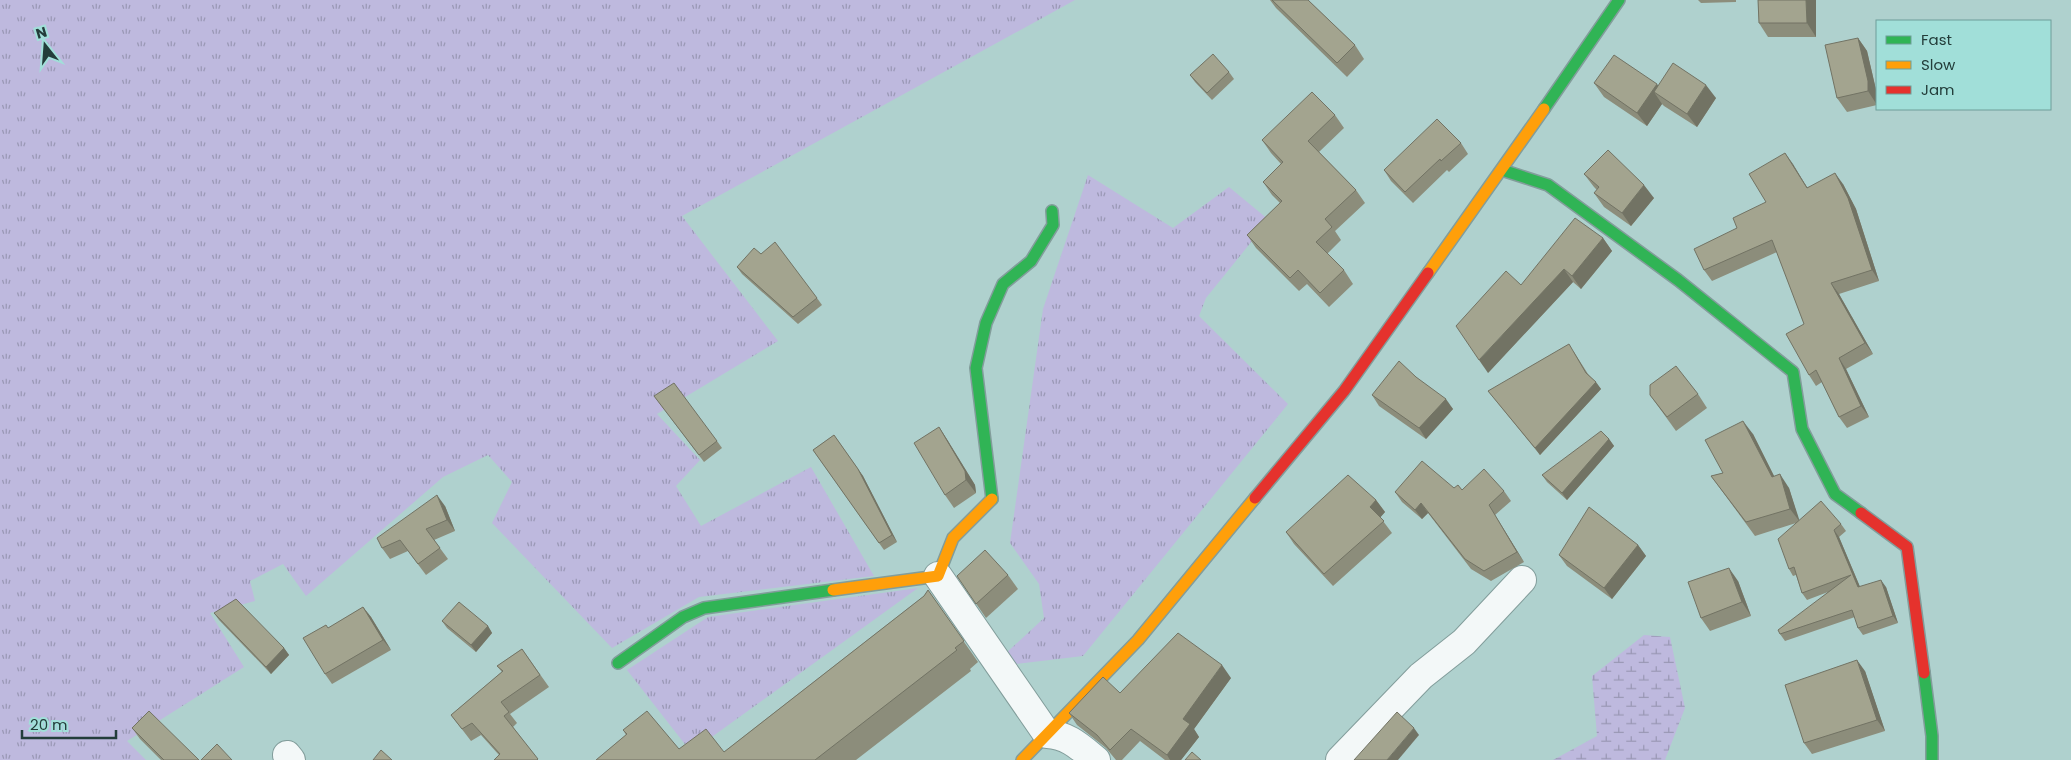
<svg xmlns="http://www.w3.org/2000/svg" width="2071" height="760" viewBox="0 0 2071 760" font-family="Poppins,sans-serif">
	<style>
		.grass { fill: url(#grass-tufts) }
		.wetland { fill: url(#wetland-marsh) }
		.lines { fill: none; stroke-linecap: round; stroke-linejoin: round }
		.street-casing { stroke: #829d9b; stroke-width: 30 }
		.fast-casing { stroke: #829d9b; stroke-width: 14 }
		.slow-casing { stroke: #829d9b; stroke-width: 14 }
		.jam-casing { stroke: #829d9b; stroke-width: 14 }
		.street { stroke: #f3f8f8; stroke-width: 28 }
		.fast { stroke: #30b455; stroke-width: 11 }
		.slow { stroke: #ff9f0a; stroke-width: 11 }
		.jam { stroke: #e5322d; stroke-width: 11 }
		.wall { fill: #8c8d7b }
		.shaded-wall { fill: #727364 }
		.building { fill: #a3a48f; stroke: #727364 }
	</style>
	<defs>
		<pattern id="grass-tufts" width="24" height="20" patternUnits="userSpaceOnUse" patternTransform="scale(1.25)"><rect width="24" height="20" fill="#beb9de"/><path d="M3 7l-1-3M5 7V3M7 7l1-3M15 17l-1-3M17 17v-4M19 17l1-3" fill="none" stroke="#9a98b5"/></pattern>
		<pattern id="wetland-marsh" width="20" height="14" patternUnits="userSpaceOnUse" patternTransform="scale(1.25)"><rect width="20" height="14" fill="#beb9de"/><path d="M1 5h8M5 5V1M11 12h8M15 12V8" fill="none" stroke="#9a98b5"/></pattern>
	</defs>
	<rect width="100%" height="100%" fill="#afd1ce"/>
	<g class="grass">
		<path d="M0,0H1075L682,216L778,341L657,414L700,460L676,486L701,526L811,467L874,576L699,597L612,648L492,523L512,482L488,455L443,477L306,596L283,564L250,581L255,601L210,613L244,667L127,741L146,760H0Z"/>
		<path d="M1088,175L1173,228L1229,187L1269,220L1206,298L1199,316L1288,404L1083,656L991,667L1044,618L1039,584L1010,543L1043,309Z"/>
		<path d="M918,588L691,752L627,670L708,617Z"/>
	</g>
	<path class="wetland" d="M1644,635L1670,637L1685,708L1665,760H1553L1597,736L1592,676Z"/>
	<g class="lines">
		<defs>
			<g id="street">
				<path d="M938,576L1047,734C1068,735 1080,747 1096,760"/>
				<path d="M287,755L291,760"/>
				<path d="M1340,760L1421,676L1464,642L1522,580"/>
			</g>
			<g id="fast">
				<path d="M1544,109L1619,0"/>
				<path d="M1502,170L1548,185L1678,280L1793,372L1802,429L1835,494L1861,513"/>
				<path d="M992,499L976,368L986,323L1003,284L1031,261L1053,225L1052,211"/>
				<path d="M618,663L683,617L704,608L833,590"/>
				<path d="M1924,673L1932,736V760"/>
			</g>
			<g id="slow">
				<path d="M1428,273L1544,109"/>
				<path d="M833,590L938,576L953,538L992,499"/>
				<path d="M1022,760L1138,640L1255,498"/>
			</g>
			<g id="jam">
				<path d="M1255,498L1344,391L1428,273"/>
				<path d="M1861,513L1907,547L1924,673"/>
			</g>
		</defs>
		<use href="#street" class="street-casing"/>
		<use href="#fast" class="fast-casing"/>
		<use href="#slow" class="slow-casing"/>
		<use href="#jam" class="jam-casing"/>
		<use href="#street" class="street"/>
		<use href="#fast" class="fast"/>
		<use href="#slow" class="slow"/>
		<use href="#jam" class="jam"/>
	</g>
	<g class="wall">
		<path d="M1270,0H1308L1355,45L1364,59L1347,77L1276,8Z"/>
		<path d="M1698,0H1736V2L1701,3Z"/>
		<path d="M1758,0H1816V37H1768L1759,23Z"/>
		<path d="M1858,38L1867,51L1877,94V105L1847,112L1837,98Z"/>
		<path d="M1229,72L1234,79L1212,100L1195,82L1190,75Z"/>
		<path d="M1594,83L1658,86L1716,98L1697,127L1664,106L1662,104L1647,126L1604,97Z"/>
		<path d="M1335,115L1344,128L1319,152L1356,190L1365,203L1335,231L1341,240L1327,254L1344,270L1353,284L1329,307L1307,284L1299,291L1256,248L1247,235L1280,203L1272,195L1263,182L1281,164L1271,153L1262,140Z"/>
		<path d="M1461,143L1468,154L1449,172L1447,170L1413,203L1391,181L1384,170Z"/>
		<path d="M1785,153L1807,187L1843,184L1856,209L1879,281L1839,294L1873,354L1846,369L1869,417L1847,428L1839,417L1822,382L1816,386L1809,375L1804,324L1777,252L1712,281L1704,270L1737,228L1766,202Z"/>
		<path d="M1584,174L1654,198L1631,226L1604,207L1594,193L1597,190L1594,187Z"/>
		<path d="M1603,238L1612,251L1581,289L1573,282L1488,373L1521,285Z"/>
		<path d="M737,267L817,298L822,305L798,324L742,274Z"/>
		<path d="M1574,352L1588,374L1601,389L1540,455L1488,391Z"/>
		<path d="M1416,377L1453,409L1426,439L1379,406L1372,395Z"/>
		<path d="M1698,394L1707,408L1676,431L1650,395Z"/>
		<path d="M654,396L717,441L722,448L704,462Z"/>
		<path d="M939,427L948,441L975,485L976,493L954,508L945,495Z"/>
		<path d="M1753,434L1774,476L1789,488L1799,521L1841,524L1846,531L1839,537L1860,587H1886L1898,623L1863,635L1858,628L1855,617L1785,641L1780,634L1828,592L1807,600L1802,593L1796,575L1793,576L1789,569L1796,523L1755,536L1711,476L1723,473Z"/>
		<path d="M834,435L863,476L897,542L884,550L813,450Z"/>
		<path d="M1609,439L1614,446L1567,500L1547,482L1542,475Z"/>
		<path d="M1454,488L1462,490L1504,491L1511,501L1495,515L1524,562L1491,581L1471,569L1428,513L1422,519L1402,502L1395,492Z"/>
		<path d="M1376,500L1385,512L1380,517L1392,533L1333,586L1294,544L1286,532Z"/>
		<path d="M445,506L455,531L434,540L448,559L426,575L408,551L390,559L382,548Z"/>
		<path d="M1638,545L1646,556L1612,599L1567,566L1559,555Z"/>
		<path d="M1008,575L1018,589L986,618L957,576Z"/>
		<path d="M1738,581L1751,616L1710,631L1701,618Z"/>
		<path d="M928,590L978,662L970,669L971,671L856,760H596L626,735L623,730L679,749L724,752L924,596Z"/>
		<path d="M363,607L371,617L391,650L332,684L325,674L329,628Z"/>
		<path d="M214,613L284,648L289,655L271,674L219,620Z"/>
		<path d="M442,621L488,626L492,633L476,652L447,628Z"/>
		<path d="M522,649L549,687L510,714L517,723L513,727L538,760H494L499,755L481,735L471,741L451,715L502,672L497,666Z"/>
		<path d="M1865,671L1885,731L1812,754L1804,743Z"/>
		<path d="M1231,678L1194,729L1199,737L1181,760H1165L1140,741L1122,760H1116L1106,748L1077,725L1069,713L1120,693Z"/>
		<path d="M132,728L199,760H161L140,739Z"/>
	</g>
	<g class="shaded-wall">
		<path d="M1806,0H1816V37L1807,23Z"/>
		<path d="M1858,38L1867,51L1877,94V105L1868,91Z"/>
		<path d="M1657,84L1667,98L1654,92L1662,104L1647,126L1637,113Z"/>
		<path d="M1706,85L1716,98L1697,127L1687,114Z"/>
		<path d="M1785,153L1793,164L1814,199L1807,188Z"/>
		<path d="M1835,173L1843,184L1856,209L1879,281L1872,270Z"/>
		<path d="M1644,185L1654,198L1631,226L1622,213Z"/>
		<path d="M1603,238L1612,251L1581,289L1572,276Z"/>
		<path d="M1564,269L1573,282L1488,373L1479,360Z"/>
		<path d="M1831,283L1839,294L1873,354L1865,343Z"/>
		<path d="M1839,358L1846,369L1869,417L1861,406Z"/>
		<path d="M1596,382L1601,389L1540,455L1535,448Z"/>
		<path d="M1446,399L1453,409L1426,439L1419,428Z"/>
		<path d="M1743,421L1753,434L1781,490L1772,477Z"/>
		<path d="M939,427L948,441L975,485L976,493L966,480Z"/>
		<path d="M1609,439L1614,446L1567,500L1562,493Z"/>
		<path d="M858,469L863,476L897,542L892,535Z"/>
		<path d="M1780,474L1789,488L1800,522L1790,509Z"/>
		<path d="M437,495L445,506L455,531L447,520Z"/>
		<path d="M1376,500L1385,512L1379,519L1370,507Z"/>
		<path d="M1421,503L1428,513L1422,519L1415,510Z"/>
		<path d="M1489,505L1495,515L1524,562L1517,552Z"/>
		<path d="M1834,530L1839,537L1863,594L1858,587Z"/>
		<path d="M1638,545L1646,556L1612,599L1604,588Z"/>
		<path d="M1729,568L1738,581L1751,616L1742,602Z"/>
		<path d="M1881,580L1886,587L1898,623L1893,616Z"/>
		<path d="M363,607L371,617L391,650L383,640Z"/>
		<path d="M488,626L492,633L476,652L471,645Z"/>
		<path d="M284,648L289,655L271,674L266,667Z"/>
		<path d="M1857,660L1865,671L1885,731L1877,720Z"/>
		<path d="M1222,665L1231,678L1194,729L1199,737L1181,760H1170L1167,755L1183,719Z"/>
		<path d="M1414,728L1419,735L1398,760H1387Z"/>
	</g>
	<g class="building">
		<path d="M1272,0H1308L1355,45L1337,63Z"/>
		<path d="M1758,0H1806L1807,23H1759Z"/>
		<path d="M1858,38L1868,81V91L1837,98L1825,45Z"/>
		<path d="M1213,54L1229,72L1207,93L1190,75Z"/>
		<path d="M1614,55L1657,84L1637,113L1594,83Z"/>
		<path d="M1673,63L1706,85L1687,114L1654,92Z"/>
		<path d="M1312,92L1335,115L1308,141L1356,190L1325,219L1332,227L1316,242L1344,270L1320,293L1298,270L1290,278L1247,235L1282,201L1263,182L1283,162L1262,140Z"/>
		<path d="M1437,119L1461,143L1441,161L1440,159L1405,192L1384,170Z"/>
		<path d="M1608,150L1644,185L1622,213L1594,193L1599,187L1584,174Z"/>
		<path d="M1785,153L1807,188L1835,173L1848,198L1872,270L1831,283L1865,343L1839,358L1861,406L1839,417L1816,370L1809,375L1786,334L1804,324L1772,240L1704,270L1694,249L1737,228L1733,218L1766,202L1749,174Z"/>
		<path d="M1575,218L1603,238L1572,276L1564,269L1479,360L1456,326L1506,271L1521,285Z"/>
		<path d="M775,242L817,298L793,317L737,267L754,248L761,254Z"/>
		<path d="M1569,344L1586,373L1596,382L1535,448L1488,391Z"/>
		<path d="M1399,361L1416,377L1446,399L1419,428L1372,395Z"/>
		<path d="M1676,366L1698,394L1667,417L1650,395V385Z"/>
		<path d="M674,383L717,441L699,455L654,396Z"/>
		<path d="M1743,421L1772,477L1780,474L1790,509L1746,522L1711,476L1723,473L1705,440Z"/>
		<path d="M939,427L965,471L966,480L945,495L914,443Z"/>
		<path d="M1601,431L1609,439L1562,493L1542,475Z"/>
		<path d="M834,435L858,469L892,535L879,543L813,450Z"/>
		<path d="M1422,461L1454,488L1458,485L1462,490L1484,469L1504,491L1489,505L1517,552L1484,571L1465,559L1421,503L1415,510L1395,492Z"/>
		<path d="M1348,475L1376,500L1370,507L1384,521L1324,574L1286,532Z"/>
		<path d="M437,495L447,520L426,529L440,548L418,564L400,540L382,548L377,538Z"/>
		<path d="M1821,501L1841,524L1834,530L1858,587L1881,580L1893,616L1858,628L1852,610L1780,634L1778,630L1851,575L1802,593L1794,567L1789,569L1778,539Z"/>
		<path d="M1589,507L1638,545L1604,588L1559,555Z"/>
		<path d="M985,550L1008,575L976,604L957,576Z"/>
		<path d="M1729,568L1742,602L1701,618L1688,582Z"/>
		<path d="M928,590L964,641L955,648L957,650L815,760H596L627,734L623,730L647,711L679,749L706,729L724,752L924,596Z"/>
		<path d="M236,599L284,648L266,667L214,613Z"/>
		<path d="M459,602L488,626L471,645L442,621Z"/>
		<path d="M363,607L383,640L325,674L303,638L326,625L328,628Z"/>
		<path d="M1178,633L1222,665L1183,719L1190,724L1167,755L1131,729L1110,750L1097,735L1069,713L1103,677L1120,693Z"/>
		<path d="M522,649L540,675L501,702L509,712L504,716L538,759L537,760H494L500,754L472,723L462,729L451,715L503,671L497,666Z"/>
		<path d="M1857,660L1877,720L1804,743L1785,685Z"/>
		<path d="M149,711L199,760H164L132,728Z"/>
		<path d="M1397,712L1414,728L1387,760H1354Z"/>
		<path d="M217,744L232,760H201Z"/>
		<path d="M381,750L392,760H373Z"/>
		<path d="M1192,752L1201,760H1185Z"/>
	</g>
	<rect x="1876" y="20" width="175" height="90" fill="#a1dfd9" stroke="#6f9e99"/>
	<rect x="1886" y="36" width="25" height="8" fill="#30b455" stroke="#6f9e99"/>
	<text x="1921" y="45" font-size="15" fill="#233d3a">Fast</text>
	<rect x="1886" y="61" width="25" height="8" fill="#ff9f0a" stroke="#6f9e99"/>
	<text x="1921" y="70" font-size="15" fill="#233d3a">Slow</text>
	<rect x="1886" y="86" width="25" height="8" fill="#e5322d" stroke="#6f9e99"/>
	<text x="1921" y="95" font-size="15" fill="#233d3a">Jam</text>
	<g transform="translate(45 45) rotate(343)" stroke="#a1dfd9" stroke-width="4" paint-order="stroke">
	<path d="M0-4L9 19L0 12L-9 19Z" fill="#233d3a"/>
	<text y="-8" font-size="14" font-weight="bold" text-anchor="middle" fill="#233d3a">N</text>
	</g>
	<path d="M22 730v8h94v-8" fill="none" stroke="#233d3a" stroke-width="2.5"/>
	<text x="30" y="730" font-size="15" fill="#233d3a" stroke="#a1dfd9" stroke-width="4" paint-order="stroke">20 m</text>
</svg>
